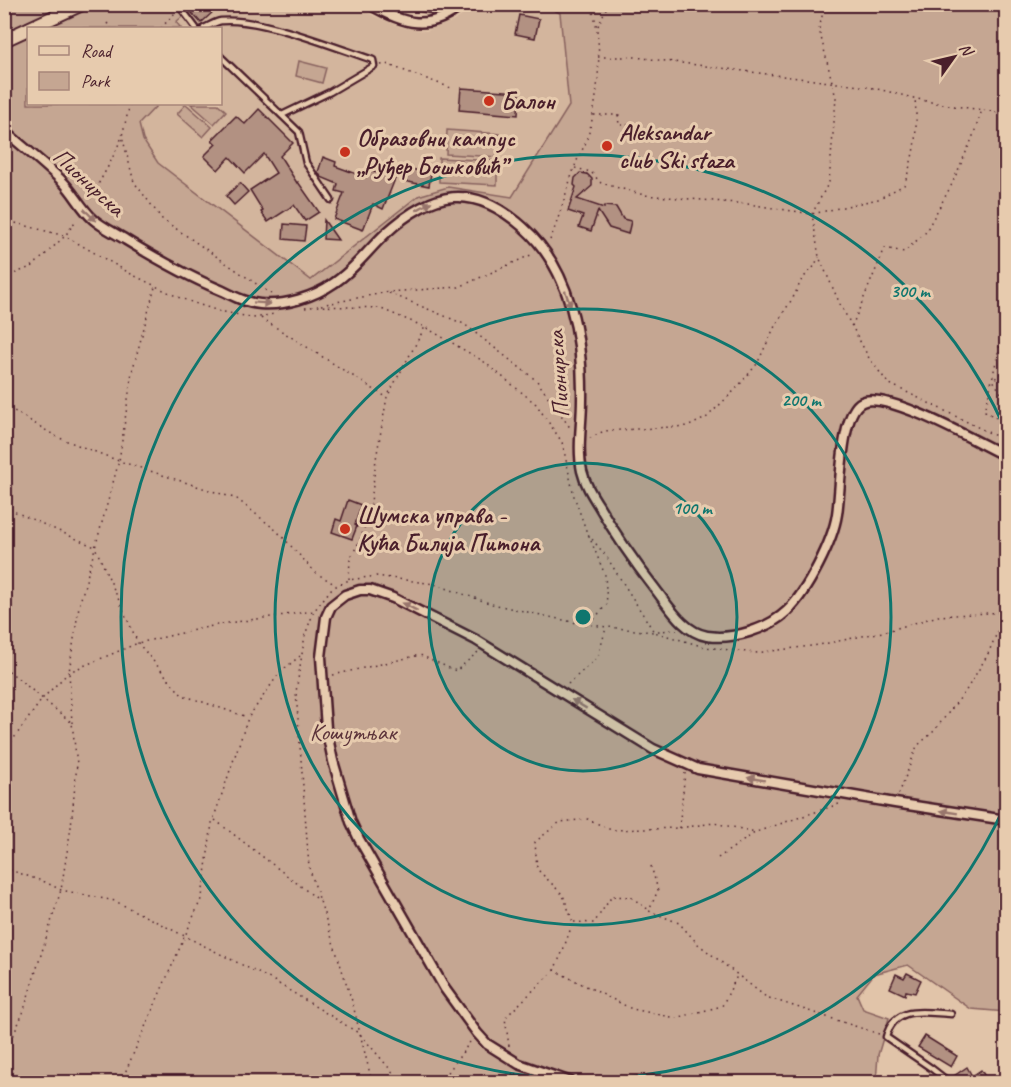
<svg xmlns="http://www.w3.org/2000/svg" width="1011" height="1087" viewBox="0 0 1011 1087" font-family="Caveat,sans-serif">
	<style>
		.built { fill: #d3b59d }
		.green { fill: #c5a692; stroke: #88625e; stroke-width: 1.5 }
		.building { fill: #b29182; stroke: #4a1f2b; stroke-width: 1.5 }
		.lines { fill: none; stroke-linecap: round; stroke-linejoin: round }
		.lane-casing { stroke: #4a1f2b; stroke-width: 9 }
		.street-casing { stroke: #4a1f2b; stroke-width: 13 }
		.secondary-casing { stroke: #4a1f2b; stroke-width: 16 }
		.path { stroke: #4a1f2b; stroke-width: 1.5; stroke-dasharray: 1.5 4.5; stroke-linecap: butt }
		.lane { stroke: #e7cbae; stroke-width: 4.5 }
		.street { stroke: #e7cbae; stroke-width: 8 }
		.secondary { stroke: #e7cbae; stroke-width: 12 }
		.oneway { fill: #98756c }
		.ring { fill: none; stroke: #0f766e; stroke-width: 3 }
		.poi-dot { fill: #c8321e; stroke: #e7cbae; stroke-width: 2 }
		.labels { text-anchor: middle; stroke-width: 6; stroke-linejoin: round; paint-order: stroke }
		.poi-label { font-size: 24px; font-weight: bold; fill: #4a1f2b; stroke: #e7cbae; text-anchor: start }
		.street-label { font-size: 24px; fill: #4a1f2b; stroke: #e7cbae }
		.park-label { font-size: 24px; fill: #5c333a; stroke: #e7cbae }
		.centre { fill: #0f766e; stroke: #e7cbae; stroke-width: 3 }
		.ring-label { font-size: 18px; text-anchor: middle; font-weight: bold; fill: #0f766e; stroke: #e7cbae; stroke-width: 6; stroke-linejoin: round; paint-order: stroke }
	</style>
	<rect width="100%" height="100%" fill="#e1c4a9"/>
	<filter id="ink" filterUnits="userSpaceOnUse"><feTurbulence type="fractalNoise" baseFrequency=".0167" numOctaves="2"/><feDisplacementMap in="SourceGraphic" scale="12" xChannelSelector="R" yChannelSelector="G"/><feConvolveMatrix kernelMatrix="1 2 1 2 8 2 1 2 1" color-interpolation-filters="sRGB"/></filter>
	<g filter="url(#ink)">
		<path class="built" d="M196,5H355L374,16L401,27L426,31L454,21L478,5H544L560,13L569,106L512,198L448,187L418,196L311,281L158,163L143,140L138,124L158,104H220V28H181L176,22Z"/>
		<g class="green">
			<path d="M5,5H196L176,22L181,28H28V104H158L139,124L143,140L158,163L311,280L418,196L448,187L512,197L569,106L560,13L544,5H1006V1012L971,1009L908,965L874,974L857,995L863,1009L889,1018L878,1055L876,1082H5Z"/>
			<path d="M299,61L326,68L322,83L296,76Z"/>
			<path d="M186,104L212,127L203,137L177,114Z"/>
			<path d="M191,104H218L226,111L214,124Z"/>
			<path d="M447,130L500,134L499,157L446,154Z"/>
			<path d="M439,158L497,161V185L439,182Z"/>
		</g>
		<g class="building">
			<path d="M202,4H209L214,11L201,23L192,13Z"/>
			<path d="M402,4H435L431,14L402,8Z"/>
			<path d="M519,15L539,19L535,38L515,34Z"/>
			<path d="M461,88L519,92L518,115L459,110Z"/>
			<path d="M259,109L293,143L280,156L297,183L298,182L319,212L305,221L294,205L268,222L261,212L263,211L250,190L276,173L264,154L245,173L230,157L218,170L204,156L216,144L212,140L236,116L245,124Z"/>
			<path d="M323,157L336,162L335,166L365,177L368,169L395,179L383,209L373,204L363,230L334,219L344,193L336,191L338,184L321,177L318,172Z"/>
			<path d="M406,168L431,173L429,186L403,181Z"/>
			<path d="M580,173L587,174L592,179V186L577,199L604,208V206L616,207L623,219L631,221L628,234L609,228L598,211L591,231L579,227L583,216L568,211L576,187L574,185L575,178Z"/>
			<path d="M240,183L248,192L234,205L226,196Z"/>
			<path d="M324,220L338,240L323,239Z"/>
			<path d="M284,224L306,226L304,241L283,239Z"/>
			<path d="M348,500L361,505L355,525L357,526L352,539L332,532L336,519L341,521Z"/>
			<path d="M907,973L921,980L915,993L906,991L905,995L890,988L896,974L904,978Z"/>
			<path d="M925,1036L957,1056L951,1067L918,1047Z"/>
			<path d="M967,1067L972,1076L981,1070L989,1083H953L951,1078Z"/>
		</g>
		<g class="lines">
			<defs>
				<g id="lane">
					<path d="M178,4L196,28"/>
					<path d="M204,28C209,26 215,22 221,21C260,17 334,47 373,60L374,66L330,92L282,115"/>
					<path d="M220,56L299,132L306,163L331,200"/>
					<path d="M949,1082L931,1068L886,1037C895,1004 924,1013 951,1014"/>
				</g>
				<g id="street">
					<path d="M369,4C403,24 430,33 463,4"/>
					<path d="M4,130C24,148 45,164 63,182C74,193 81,208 93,219C102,227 115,233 126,240C157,259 189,277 223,291C235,297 247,303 260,304C285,306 314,297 334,283C354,270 368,250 385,234C433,190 472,182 523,227C571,269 583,340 582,400C582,424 577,448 582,471C585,484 592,495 599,506C616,536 635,563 656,590C670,608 684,632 707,636C733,640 768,629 787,611C807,592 833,541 837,514C841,490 840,412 862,402C887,390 980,444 1006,456"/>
					<path d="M571,1082L519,1064L487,1044L477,1033L445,989L359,839L351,822L333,761L326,728L321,657L326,617L331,606L345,595L360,590H370L393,598L476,640L653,749L698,769L895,803L1006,820"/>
				</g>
				<g id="secondary">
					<path d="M30,28L82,4"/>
					<path d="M4,40L28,29"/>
				</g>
			</defs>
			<use href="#lane" class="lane-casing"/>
			<use href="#street" class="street-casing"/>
			<use href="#secondary" class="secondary-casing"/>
			<g class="path">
				<path d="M825,4L819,29L836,98L829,182L812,214L819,257L840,304L869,358L888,383L1006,441"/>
				<path d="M4,6L8,4"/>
				<path d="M107,23L111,28"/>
				<path d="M598,26L608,4"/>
				<path d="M161,28L175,13"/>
				<path d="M598,57H635L868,87C893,92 917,100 942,104C963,108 985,109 1006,115"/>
				<path d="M381,65L386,64L454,89"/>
				<path d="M130,104L122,136L134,182L162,219L271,294"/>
				<path d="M594,115H620"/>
				<path d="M618,115L619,125H635"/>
				<path d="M575,168L591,172L601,183L644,195L748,204L812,214L878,199L904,185C915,153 918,132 915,99"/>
				<path d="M90,199L110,163L122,137"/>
				<path d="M4,220L65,236L133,275L180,298L200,305L219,311L255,318L274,314"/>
				<path d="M550,240C560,216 566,191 575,166C578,156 585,147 588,136C598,102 605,37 590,4"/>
				<path d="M4,278L33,266L65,236L77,219"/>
				<path d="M389,293L464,324L537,381L571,429"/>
				<path d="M321,305L388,292L459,287L533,254"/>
				<path d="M305,308L318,306L379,308L425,327L483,361L536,404L562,442L574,496L587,533L606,556L654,632L705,647L755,653L819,645L887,631L938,616L1006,612V608"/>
				<path d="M1006,317L985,411L1006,424"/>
				<path d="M261,318L386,397"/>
				<path d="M852,326L885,248L904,252L925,233L951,186L972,139L982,110"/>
				<path d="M1006,370L993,380L1006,401"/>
				<path d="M4,405L57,437L119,461L237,499L277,531L316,573L336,585"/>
				<path d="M590,438L604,431L689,426L706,418L736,389L757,364L775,326L794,296L802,279L813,268L819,257"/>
				<path d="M4,507L95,547L138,643L182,695L247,717"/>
				<path d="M349,579L350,559L360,540L370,511L376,459L387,397L425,327"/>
				<path d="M583,623L594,619L607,604L605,575L589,536"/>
				<path d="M658,631L677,630"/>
				<path d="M4,667L72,723L77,764L71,827L61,890L23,1013L4,1057"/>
				<path d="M333,675L420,655L456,671L478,652"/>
				<path d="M568,684L598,657L606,628"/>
				<path d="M72,723L69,672L79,606L119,461L132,372L155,287"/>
				<path d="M4,752L43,698L69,672L138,643L221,624L314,611"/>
				<path d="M899,794L917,746L933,732L965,692L987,656L1006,612"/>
				<path d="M215,820L320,901"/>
				<path d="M679,828L685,773"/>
				<path d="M718,858L756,832L839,804"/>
				<path d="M651,866L658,890L649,911L679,923L698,944L766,997L879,1034"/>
				<path d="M4,868L45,882L61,890L115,901L274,981L360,1034L401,1082"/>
				<path d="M574,922L594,923L612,896L631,897L649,910"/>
				<path d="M554,970L632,1009L676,1018L722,1006L737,976"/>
				<path d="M509,1046L505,1018L554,970L562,953L573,922L563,895L537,869L535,842L560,822L588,819L611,830L679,828L714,823L756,832"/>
				<path d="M121,1082L202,897L212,823L248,718L280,672L300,656"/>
				<path d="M372,1082L352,1001L309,867L296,692L305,635L314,611L332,588L349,580L376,576L434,584L492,604L581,624L653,632"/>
				<path d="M441,1082L470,1042"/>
			</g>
			<use href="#lane" class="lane"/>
			<use href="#street" class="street"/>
			<use href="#secondary" class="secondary"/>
		</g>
		<defs><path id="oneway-solid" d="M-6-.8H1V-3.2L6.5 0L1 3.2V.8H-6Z" transform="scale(1.5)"/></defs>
		<g class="oneway">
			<use href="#oneway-solid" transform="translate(424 206) rotate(-29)"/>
			<use href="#oneway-solid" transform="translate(90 215) rotate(44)"/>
			<use href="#oneway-solid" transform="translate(568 299) rotate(70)"/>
			<use href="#oneway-solid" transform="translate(262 303) rotate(4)"/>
			<use href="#oneway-solid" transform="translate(410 607) rotate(-153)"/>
			<use href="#oneway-solid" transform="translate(579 704) rotate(-149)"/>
			<use href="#oneway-solid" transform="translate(756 779) rotate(-171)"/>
			<use href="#oneway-solid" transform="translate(949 812) rotate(-171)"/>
		</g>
	</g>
	<circle cx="583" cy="617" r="154" fill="#0f766e" fill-opacity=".12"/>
	<g class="ring">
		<circle cx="583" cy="617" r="154"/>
		<circle cx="583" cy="617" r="308"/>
		<path d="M1005 805A462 462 0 1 1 1005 429"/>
	</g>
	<g class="poi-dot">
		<circle cx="489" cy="101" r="6"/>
		<circle cx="607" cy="146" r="6"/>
		<circle cx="345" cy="152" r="6"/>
		<circle cx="345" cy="529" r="6"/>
	</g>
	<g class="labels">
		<g class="poi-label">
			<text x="501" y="109">Балон</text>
			<text x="619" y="140">Aleksandar<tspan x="619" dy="28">club Ski staza</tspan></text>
			<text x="357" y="146">Образовни кампус<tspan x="357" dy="28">„Руђер Бошковић”</tspan></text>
			<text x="357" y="523">Шумска управа -<tspan x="357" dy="28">Кућа Билија Питона</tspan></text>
		</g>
		<g class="street-label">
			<text transform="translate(89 182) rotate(43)" y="8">Пионирска</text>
			<text transform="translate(558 374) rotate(-94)" y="8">Пионирска</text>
		</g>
		<g class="park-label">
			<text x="353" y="740">Кошутњак</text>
		</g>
	</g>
	<circle cx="583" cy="617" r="9" class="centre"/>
	<g class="ring-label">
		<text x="910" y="297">300 m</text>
		<text x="801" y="406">200 m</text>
		<text x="692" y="514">100 m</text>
	</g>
	<rect width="1011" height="1087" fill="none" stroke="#e7cbae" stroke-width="24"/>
	<rect x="12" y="12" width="987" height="1063" fill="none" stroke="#4a1f2b" stroke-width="2" filter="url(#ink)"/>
	<rect x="27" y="27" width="195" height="78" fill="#e7cbae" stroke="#a8867a" stroke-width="1.5"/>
	<rect x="39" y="46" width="30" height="9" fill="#e7cbae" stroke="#a8867a" stroke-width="1.5"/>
	<text x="81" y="57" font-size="18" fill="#4a1f2b">Road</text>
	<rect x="39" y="72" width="30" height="18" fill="#c5a692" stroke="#a8867a" stroke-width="1.5"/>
	<text x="81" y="87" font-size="18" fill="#4a1f2b">Park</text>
	<g transform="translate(954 57) rotate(56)" stroke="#e7cbae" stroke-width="4.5" paint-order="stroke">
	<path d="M0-4.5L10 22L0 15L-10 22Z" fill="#4a1f2b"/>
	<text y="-9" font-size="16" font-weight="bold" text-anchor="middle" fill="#4a1f2b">N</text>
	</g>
</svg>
